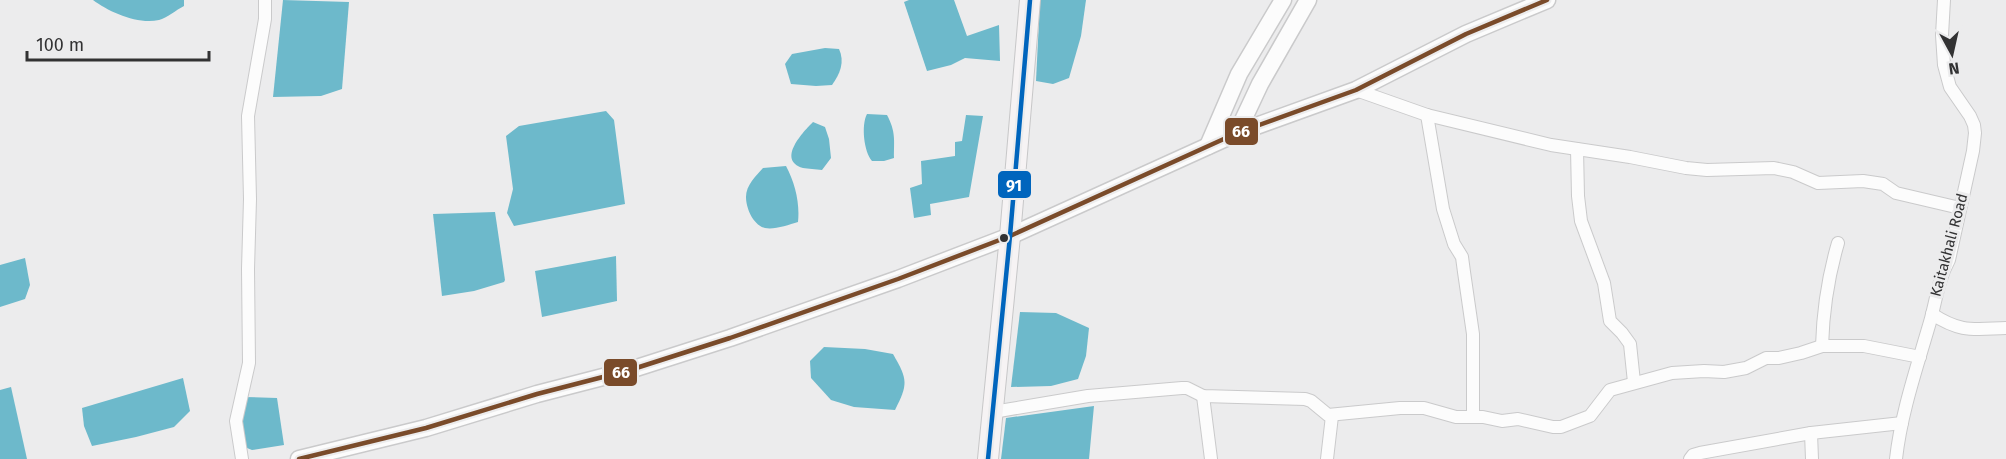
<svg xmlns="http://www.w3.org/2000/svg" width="2006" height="459" viewBox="0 0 2006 459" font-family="'Fira Sans',sans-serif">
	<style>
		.water { fill: #6db9cb }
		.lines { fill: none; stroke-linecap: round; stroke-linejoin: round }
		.minor-casing { stroke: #cacacb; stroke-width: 14 }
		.secondary-casing { stroke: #cacacb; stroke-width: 19 }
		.primary-casing { stroke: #c7c7c8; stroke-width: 22 }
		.minor { stroke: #fcfcfc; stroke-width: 12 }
		.secondary { stroke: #fcfcfc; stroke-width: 16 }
		.primary { stroke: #f6f3f4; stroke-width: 20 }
		.bus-1-casing { stroke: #ececed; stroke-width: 9 }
		.bus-2-casing { stroke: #ececed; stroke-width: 9 }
		.bus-1 { stroke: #7a4b2a; stroke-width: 4.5 }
		.bus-2 { stroke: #0065bd; stroke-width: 4.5 }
		.bus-dot { fill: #323233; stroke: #ececed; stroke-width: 2 }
		.labels { text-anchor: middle; stroke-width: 6; stroke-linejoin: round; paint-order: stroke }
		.street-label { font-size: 15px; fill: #323233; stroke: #ececed }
		.line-badge { stroke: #ececed; stroke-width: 2 }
		.badge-label { font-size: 16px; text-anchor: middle; font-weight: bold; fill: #fff }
	</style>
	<rect width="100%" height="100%" fill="#ececed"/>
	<g class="water">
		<path d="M93,0H184V6C176,10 167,18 159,20C138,25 109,12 93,0Z"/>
		<path d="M283,0L349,2L342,89L321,96L273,97Z"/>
		<path d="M909,0H954L967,36L999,25L1000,61L965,58L951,65L927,71L904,2Z"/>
		<path d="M1040,0H1086L1081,36L1069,78L1053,84L1036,81Z"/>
		<path d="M825,48L839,49C845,62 840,74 832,85L816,86L791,84L785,64L792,54Z"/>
		<path d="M606,111L614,120L625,204L514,226L507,213L513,189L506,136L519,126Z"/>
		<path d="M867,114L887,115C896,132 894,140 894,158L884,161H872C864,152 861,125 867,114Z"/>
		<path d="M966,115L983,116L969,197L930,204L931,215L914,218L910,188L922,184L921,161L955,156V142L962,141Z"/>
		<path d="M813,122L825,127L829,139L831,158L822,170C816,169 808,169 803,168C776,160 804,131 813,122Z"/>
		<path d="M786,166C795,183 800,203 798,222C788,225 774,230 765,228C753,225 746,208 746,197C746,185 756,176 763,168Z"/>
		<path d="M495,212L505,280L504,282L474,291L442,296L433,214Z"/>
		<path d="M616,256L617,301L542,317L535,271Z"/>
		<path d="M25,258L30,285L25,299L0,307V265Z"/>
		<path d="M1020,312L1056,313L1089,328L1086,356L1078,379L1051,386L1011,387Z"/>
		<path d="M824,347L865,349L893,354C908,380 908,384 895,410L854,407L831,400L811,378L810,361Z"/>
		<path d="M183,378L190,411L174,427L136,437L92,446L84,426L82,408Z"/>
		<path d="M11,387L27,459H0V390Z"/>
		<path d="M244,397L277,398L284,445L252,450L242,446L238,425Z"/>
		<path d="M1094,406L1089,459H1001L1006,418Z"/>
	</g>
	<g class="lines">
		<defs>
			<g id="minor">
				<path d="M1356,90L1427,115L1551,145L1630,157L1686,168L1707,170L1774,168L1793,172L1818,183L1863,181L1883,184L1896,193L1960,208"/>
				<path d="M1427,115L1443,209L1454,244L1462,257L1464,272L1473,334V417"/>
				<path d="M1577,149L1578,196L1581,221L1604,283L1610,321L1622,333L1630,344L1634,382"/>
				<path d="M1932,314C1961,333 1973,329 2006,328"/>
				<path d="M1822,346C1823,311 1828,277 1838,243"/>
				<path d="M1203,396L1211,459"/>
				<path d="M993,412L1088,396L1182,388H1187L1203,396L1305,399L1311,401L1328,415L1400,408H1424L1456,417H1483L1502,421L1518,419L1553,427H1561L1590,416L1610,390L1672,373L1704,371L1724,372L1746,368L1766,358H1779L1801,353L1822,346H1864L1920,357"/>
				<path d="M1811,433L1812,459"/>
				<path d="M242,459L236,421L249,363L248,269L250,199L248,116L265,19V0"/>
				<path d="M1327,459L1332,416"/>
				<path d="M1690,459L1693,455L1700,453L1811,433L1902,423"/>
				<path d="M1896,459C1901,413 1917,367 1930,322C1936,301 1938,280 1949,260L1973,151L1975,133L1974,125L1970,116L1950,87L1944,65L1942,35L1944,0"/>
			</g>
			<g id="secondary">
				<path d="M1237,133L1260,84L1308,0"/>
				<path d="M1208,146L1239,74L1283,0"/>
				<path d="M299,459L426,428L537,394L630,370L730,338L898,279L1010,236L1237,133L1356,90L1466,34L1547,0"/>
			</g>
			<path id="primary" d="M988,459L1010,236L1030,0"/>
		</defs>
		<use href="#minor" class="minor-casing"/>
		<use href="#secondary" class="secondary-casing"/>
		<use href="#primary" class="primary-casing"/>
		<use href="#minor" class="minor"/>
		<use href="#secondary" class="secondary"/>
		<use href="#primary" class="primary"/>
		<defs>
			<path id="bus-1" d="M299,459L426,428L537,394L630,370L730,338L898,279L1010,236L1237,133L1356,90L1466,34L1547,0"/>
			<path id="bus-2" d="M988,459L1010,236L1030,0"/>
		</defs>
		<use href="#bus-1" class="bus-1-casing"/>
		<use href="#bus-2" class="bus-2-casing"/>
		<use href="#bus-1" class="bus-1"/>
		<use href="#bus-2" class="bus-2"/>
	</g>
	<circle class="bus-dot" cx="1004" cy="238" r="5"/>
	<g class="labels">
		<g class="street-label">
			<text transform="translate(1949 245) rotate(-75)" y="5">Kaitakhali Road</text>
		</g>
	</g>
	<g class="line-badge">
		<rect x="1224" y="117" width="35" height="29" rx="6" fill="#7a4b2a"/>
		<rect x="997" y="170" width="35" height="29" rx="6" fill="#0065bd"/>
		<rect x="603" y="358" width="35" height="29" rx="6" fill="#7a4b2a"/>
	</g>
	<g class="badge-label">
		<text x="1241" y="137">66</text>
		<text x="1014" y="191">91</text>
		<text x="621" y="378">66</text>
	</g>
	<g transform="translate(1952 54) rotate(172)" stroke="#ececed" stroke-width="4.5" paint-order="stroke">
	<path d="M0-4.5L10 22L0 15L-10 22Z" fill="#323233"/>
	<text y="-9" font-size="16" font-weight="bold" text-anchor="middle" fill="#323233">N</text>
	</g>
	<path d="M27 51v9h182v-9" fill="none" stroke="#323233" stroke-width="3"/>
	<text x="36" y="51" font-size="18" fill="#323233" stroke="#ececed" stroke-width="4.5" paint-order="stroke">100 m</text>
</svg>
